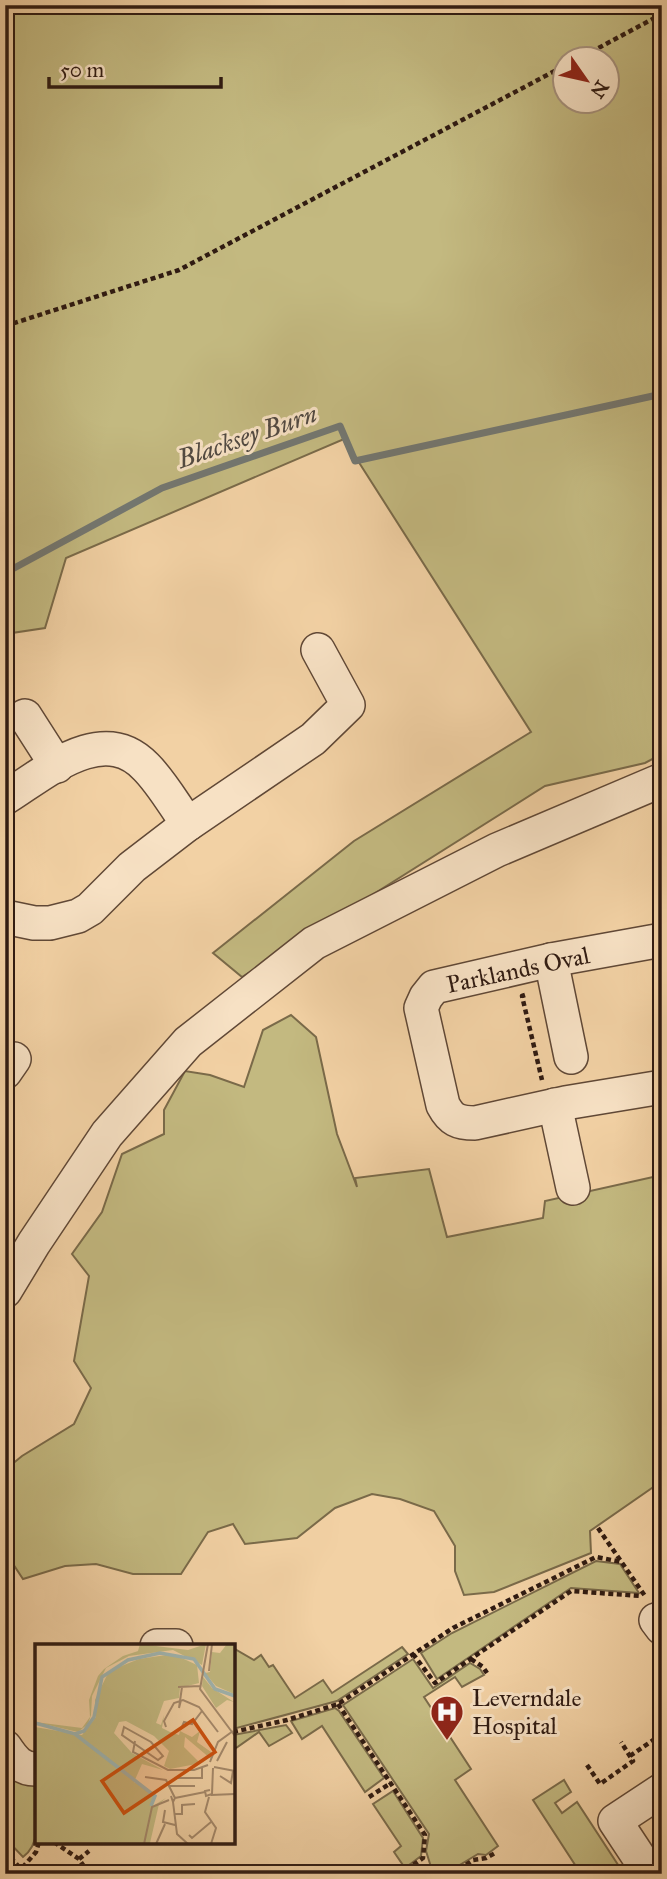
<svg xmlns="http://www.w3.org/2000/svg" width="667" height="1879" viewBox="0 0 667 1879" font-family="'IM FELL Great Primer',serif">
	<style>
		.green { fill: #c3b980; stroke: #7a6a49; stroke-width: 2; fill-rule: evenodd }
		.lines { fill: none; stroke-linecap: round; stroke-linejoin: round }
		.stream { stroke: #737771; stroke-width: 7 }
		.minor-casing { stroke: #604836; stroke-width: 36 }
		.path { stroke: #301b12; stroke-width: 4.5; stroke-dasharray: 5 3.5; stroke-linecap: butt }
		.minor { stroke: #f7e1c4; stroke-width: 33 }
		.labels { text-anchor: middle; stroke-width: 6; stroke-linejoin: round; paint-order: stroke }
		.street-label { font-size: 24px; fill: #301b12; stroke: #f7e1c4 }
		.poi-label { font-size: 24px; fill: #301b12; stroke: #f7e1c4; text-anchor: start }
		.water-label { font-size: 26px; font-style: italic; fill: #514942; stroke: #f7e1c4 }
		.inset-river { fill: none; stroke: #9fb5b1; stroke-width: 3.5 }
		.inset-road { fill: none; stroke: #a4886a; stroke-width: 2 }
		.view { fill: #cc500d; fill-opacity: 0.15; stroke: #cc500d; stroke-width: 3.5 }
		.inset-edge { fill: none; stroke: #301b12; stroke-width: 3.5 }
	</style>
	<rect width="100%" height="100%" fill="#f2d1a4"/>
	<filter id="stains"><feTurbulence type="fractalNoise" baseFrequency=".00286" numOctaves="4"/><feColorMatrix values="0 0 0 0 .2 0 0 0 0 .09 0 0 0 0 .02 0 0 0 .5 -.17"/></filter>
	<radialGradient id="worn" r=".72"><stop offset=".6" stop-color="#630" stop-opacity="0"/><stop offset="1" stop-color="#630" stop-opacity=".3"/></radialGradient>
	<g class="green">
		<path d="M5,5H662V754L645,763L545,786L242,977L213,953L354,841L531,732L344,439L66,558L45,628L5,634ZM566,60H608V102H566Z"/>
		<path d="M291,1015L316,1037L337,1134L357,1187L355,1178L429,1169L447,1237L543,1218L545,1201L662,1175V1481L590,1531L591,1553L494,1592L464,1595L455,1571V1546L434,1511L400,1499L372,1494L335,1508L297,1538L245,1544L233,1524L208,1532L181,1574H133L96,1564L65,1566L23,1579L13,1564L5,1566V1470L22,1456L74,1424L91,1388L74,1361L89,1276L72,1254L102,1212L122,1154L164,1134V1110L185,1071L210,1075L244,1087L263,1030Z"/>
		<path d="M596,1561L620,1564L639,1593L571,1588L437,1679L421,1653L452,1633Z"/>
		<path d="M402,1647L408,1654L337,1701L233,1729V1648L254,1660L261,1655L269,1667L273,1665L295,1698L323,1680L332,1693Z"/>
		<path d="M413,1659L433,1688L470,1663L480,1669L484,1675L462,1687L455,1677L424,1697L471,1769L455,1780L498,1846L486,1855L478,1854L448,1872L431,1867L426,1851L429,1834L343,1705Z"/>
		<path d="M335,1708L339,1711L384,1778L365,1792L322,1726L302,1739L291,1721Z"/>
		<path d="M286,1725L292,1733L269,1746L259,1732L236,1748L233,1743V1735Z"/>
		<path d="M5,1767L37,1780C37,1804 44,1842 23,1857L5,1838Z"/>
		<path d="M564,1780L571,1792L555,1803L562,1813L577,1802L624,1874H581L533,1800Z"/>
		<path d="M393,1791L423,1838L421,1856L405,1868L394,1852L401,1846L373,1804Z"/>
	</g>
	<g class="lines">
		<path class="stream" d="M5,573L162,488L340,426L355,461L662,394"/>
		<defs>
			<g id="minor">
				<path d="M25,716L57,766"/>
				<path d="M5,798C44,774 102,721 146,767C162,783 174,805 188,824"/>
				<path d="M5,917L34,923H50L78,916L90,909L132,867L188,824L313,739L348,705L318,650"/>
				<path d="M662,940L551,960L434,987L426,997L421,1008L443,1105C451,1120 458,1123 475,1123L565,1103L662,1087"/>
				<path d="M551,960L571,1057"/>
				<path d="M5,1072L14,1059"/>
				<path d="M555,1105L573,1188"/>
				<path d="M5,1291L34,1243L107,1134L188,1042L314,943L497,850L662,780"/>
				<path d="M656,1620L662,1628"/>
				<path d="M157,1646H176"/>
				<path d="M5,1747C13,1759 21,1770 37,1769"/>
				<path d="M650,1874L615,1821L662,1790"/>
			</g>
		</defs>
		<use href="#minor" class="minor-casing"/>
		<g class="path">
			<path d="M576,60L662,14"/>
			<path d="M5,326L179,270L566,65"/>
			<path d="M525,995L522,996L542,1080"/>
			<path d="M598,1528L645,1596"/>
			<path d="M413,1654L435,1683L571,1591L641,1596"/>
			<path d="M471,1659L483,1667L487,1673"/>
			<path d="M338,1704L425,1835L423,1858L400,1874"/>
			<path d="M233,1732L287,1720L338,1704L453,1628L596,1557L622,1562"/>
			<path d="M233,1746L235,1749"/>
			<path d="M630,1756L662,1734"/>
			<path d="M587,1765L600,1784L633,1761L621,1742"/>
			<path d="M369,1797L391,1783"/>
			<path d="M54,1842L79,1859L89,1874"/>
			<path d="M5,1851L25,1874"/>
			<path d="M79,1859L89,1851"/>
			<path d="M17,1874L36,1852L39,1842"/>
			<path d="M100,1874V1870"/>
			<path d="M411,1874L427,1869L445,1874"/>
			<path d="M452,1874L473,1860L486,1858L497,1852"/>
		</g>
		<use href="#minor" class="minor"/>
	</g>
	<defs>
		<symbol id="hospital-pin" viewBox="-11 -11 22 30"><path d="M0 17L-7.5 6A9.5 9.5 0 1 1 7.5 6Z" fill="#8f2418" stroke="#f7e1c4"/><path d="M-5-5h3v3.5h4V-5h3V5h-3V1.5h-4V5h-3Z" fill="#fff"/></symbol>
	</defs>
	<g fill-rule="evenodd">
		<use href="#hospital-pin" x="428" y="1693" width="38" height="52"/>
	</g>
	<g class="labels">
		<g class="street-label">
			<text transform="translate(518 970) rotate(-12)" y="8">Parklands Oval</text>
		</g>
		<g class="poi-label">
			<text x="472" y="1706">Leverndale<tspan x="472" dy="28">Hospital</tspan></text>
		</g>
		<g class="water-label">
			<text transform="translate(247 436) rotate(-19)" y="9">Blacksey Burn</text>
		</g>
	</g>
	<g transform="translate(35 1644)">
		<rect width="200" height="200" fill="#f2d1a4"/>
		<path d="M105,0L153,6L171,0L167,21L138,6L94,12L71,24L57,52L56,71L53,80L43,88L0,78L47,84L55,73L54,56L63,32L69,25L88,12L103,7ZM192,0H199V50L181,42L170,29L175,28L177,8L185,9ZM138,10L162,21L164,39L145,44L144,54L129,57L121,79L126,81L129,71L127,84L135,88L144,91L145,87L157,93L165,87L162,98L176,108V115L150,93L149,103L165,119L172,118L135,125L129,122L134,107L119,92L91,77L84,78L79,89L97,109L128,126L107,120L99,138L120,149L116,163L131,154L124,160L115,199H0V83L47,91L61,73L60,56L74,27L104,15ZM168,33L177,44L199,58L192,56L181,64L167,42Z" fill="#c3b980"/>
		<path class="inset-river" d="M0,79L40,90L49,87L59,73L67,33L93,16L125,9L159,15L180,45L200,52M40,90L120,152L116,162"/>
		<path class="inset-road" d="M173,0L165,45L200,92M174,27L177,0M143,43L165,42M146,56L144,64L147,43M89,83L116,98L128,112L123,116L87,91ZM131,83L129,77L139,59L148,56L164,63L183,88M146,85L149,78L157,80L167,67M100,97L98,108L133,126H159L173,121M182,117L192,98M175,118L183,98L198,87M179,123L200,127M185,132L196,139L198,127M110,133L131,136L140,154L138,158L136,152M140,134H167V123M134,142H160M175,146L170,147L171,152L177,150L178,124M176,151L200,150M174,153L170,168L181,184L176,200M140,154L170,148M138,158L142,190L153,200M130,166L128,178L140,181M140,170H147V161L160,160M154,191L157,194L176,178M109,200L117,163L134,156M121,200L130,180"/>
		<path class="view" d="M158,76L180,108L89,169L67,137Z"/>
		<rect width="200" height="200" class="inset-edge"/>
	</g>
	<rect width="667" height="1879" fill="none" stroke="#f2d1a4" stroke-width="28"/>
	<rect x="7" y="7" width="653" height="1865" fill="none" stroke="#301b12" stroke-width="3.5"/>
	<rect x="14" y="14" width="639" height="1851" fill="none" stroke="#301b12" stroke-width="2"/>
	<g transform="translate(586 80) rotate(124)"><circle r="33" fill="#f7e1c4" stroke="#a7927d" stroke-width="2"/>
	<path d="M0-5L12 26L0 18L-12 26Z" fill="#8f2418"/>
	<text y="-10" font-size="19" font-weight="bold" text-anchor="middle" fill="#301b12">N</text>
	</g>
	<path d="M49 77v10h172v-10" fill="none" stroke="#301b12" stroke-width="3.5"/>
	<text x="60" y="77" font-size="21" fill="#301b12" stroke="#f7e1c4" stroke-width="5" paint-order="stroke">50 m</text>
	<rect width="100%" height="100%" filter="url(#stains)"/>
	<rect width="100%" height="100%" fill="url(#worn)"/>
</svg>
